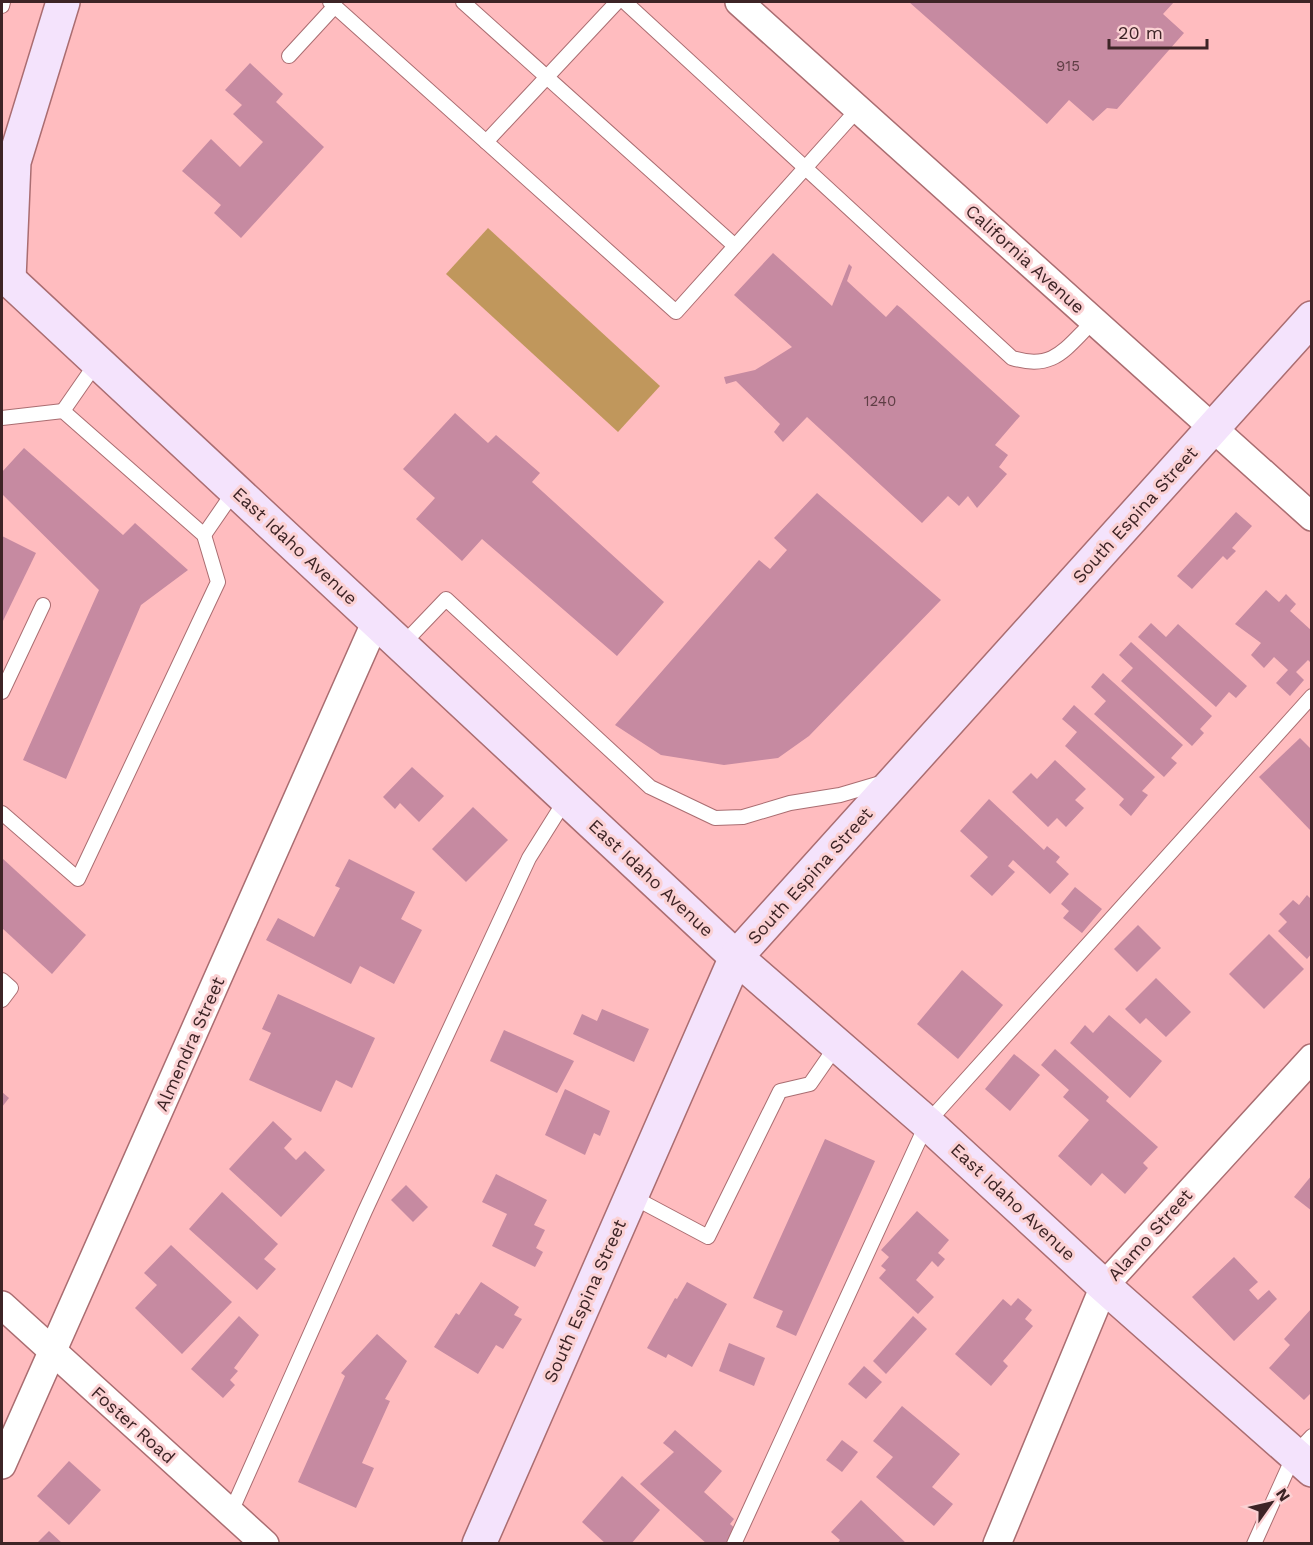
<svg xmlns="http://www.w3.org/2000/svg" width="1313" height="1545" viewBox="0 0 1313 1545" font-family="'Work Sans',sans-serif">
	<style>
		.green { fill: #c0975c }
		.building { fill: #c68aa1 }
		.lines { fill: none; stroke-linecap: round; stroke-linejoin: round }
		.lane-casing { stroke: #aa6d71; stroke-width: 16 }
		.street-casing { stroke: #aa6d71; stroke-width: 30 }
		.secondary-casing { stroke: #aa6d71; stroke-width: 36 }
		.lane { stroke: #fff; stroke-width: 14 }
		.street { stroke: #fff; stroke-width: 27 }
		.secondary { stroke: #f4e3fc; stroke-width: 33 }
		.labels { text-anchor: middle; stroke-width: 6; stroke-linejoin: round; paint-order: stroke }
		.number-label { font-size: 15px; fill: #5f3e45 }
		.street-label { font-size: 18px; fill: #3d2426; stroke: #fbd1d3 }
	</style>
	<rect width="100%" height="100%" fill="#ffbcbf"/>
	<path class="green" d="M488,228L660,386L618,432L446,274Z"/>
	<g class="building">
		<path d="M909,2H1174L1163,14L1184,33L1117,109L1107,108L1093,121L1069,100L1047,124Z"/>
		<path d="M250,63L283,94L276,102L324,147L241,238L214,213L221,205L182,171L211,139L240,167L263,142L233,114L242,105L225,90Z"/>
		<path d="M773,253L832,306L849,264L852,267L847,281L886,317L897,305L901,308L1020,416L995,445L1008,455L999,467L1007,474L977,508L968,496L959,506L948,496L922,523L807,417L783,442L774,432L780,424L736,381L726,384L724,377L755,370L792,347L734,295Z"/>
		<path d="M455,413L488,443L496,435L540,473L532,482L664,602L617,656L482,539L462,561L416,519L435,498L403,469Z"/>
		<path d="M24,448L123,535L135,523L188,570L141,605L66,779L23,760L99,590L2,494V472Z"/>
		<path d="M817,493L941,600L809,736L778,758L724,765L661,755L615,725L759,560L770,569L787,550L774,538Z"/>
		<path d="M1236,512L1252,526L1232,548L1236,551L1227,560L1223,556L1192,589L1177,576Z"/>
		<path d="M2,536L36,553L2,623Z"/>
		<path d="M1266,590L1279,602L1286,594L1296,604L1290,611L1312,631V664L1308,660L1296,672L1304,680L1290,696L1276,683L1288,670L1274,657L1264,668L1251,655L1261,643L1235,624Z"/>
		<path d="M1151,623L1166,637L1178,624L1247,686L1236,698L1229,692L1216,707L1138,637Z"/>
		<path d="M1131,642L1212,716L1200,729L1204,733L1192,746L1121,681L1133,668L1119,655Z"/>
		<path d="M1103,673L1183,745L1171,758L1177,763L1164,777L1094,714L1106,701L1091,687Z"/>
		<path d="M1074,705L1155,777L1142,791L1148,795L1131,816L1119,805L1124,799L1065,746L1077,732L1062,719Z"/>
		<path d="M1300,738L1312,750V832L1259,777Z"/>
		<path d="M1055,760L1086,789L1075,800L1084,808L1066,827L1057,818L1048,827L1012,792L1031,773L1037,779Z"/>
		<path d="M412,767L444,796L419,822L400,803L395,809L383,797Z"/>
		<path d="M989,799L1044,850L1047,846L1060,857L1056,862L1069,874L1050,894L1013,860L1008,866L1015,872L992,896L970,876L988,857L960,831Z"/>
		<path d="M473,807L508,840L466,882L432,849Z"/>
		<path d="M2,858L86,935L52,974L2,928Z"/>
		<path d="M349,859L415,892L401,919L422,930L394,984L360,966L351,984L266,940L278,918L314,937L340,888L335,886Z"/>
		<path d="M1075,887L1102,909L1082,933L1063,918L1069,911L1061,904Z"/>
		<path d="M1307,895L1312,900V953L1307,959L1278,931L1287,922L1279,914L1293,900L1299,905Z"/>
		<path d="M1138,925L1161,948L1137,972L1114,949Z"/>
		<path d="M1269,934L1304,969L1264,1009L1229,974Z"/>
		<path d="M962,970L1003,1005L958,1059L917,1024Z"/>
		<path d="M1156,978L1191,1012L1166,1037L1146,1018L1140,1024L1125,1009Z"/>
		<path d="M278,994L375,1038L352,1088L336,1080L321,1112L249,1080L271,1033L262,1029Z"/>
		<path d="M602,1009L649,1029L634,1062L573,1034L582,1014L597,1021Z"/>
		<path d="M1109,1015L1162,1061L1130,1098L1070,1043L1085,1025L1093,1033Z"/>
		<path d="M504,1030L574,1061L557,1093L490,1061Z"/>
		<path d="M1055,1049L1109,1097L1106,1101L1158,1147L1143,1163L1148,1168L1125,1194L1102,1173L1091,1186L1058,1156L1089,1120L1063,1097L1069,1090L1041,1065Z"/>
		<path d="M1014,1054L1040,1075L1010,1111L985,1089Z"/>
		<path d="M565,1089L610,1111L600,1136L594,1133L585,1155L545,1135Z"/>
		<path d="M2,1092L9,1098L2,1107Z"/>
		<path d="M273,1121L292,1139L284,1148L296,1160L305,1151L325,1170L281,1217L229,1169Z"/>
		<path d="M825,1139L875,1161L796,1336L776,1327L783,1311L753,1298Z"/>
		<path d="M496,1174L547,1200L534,1225L545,1230L536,1248L543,1252L535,1267L492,1246L507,1214L482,1202Z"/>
		<path d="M1312,1175V1211L1294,1197Z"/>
		<path d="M406,1185L428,1207L413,1222L391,1200Z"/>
		<path d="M222,1192L278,1244L264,1259L276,1269L257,1290L189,1229Z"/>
		<path d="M917,1211L949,1240L938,1253L945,1259L938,1267L932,1261L916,1280L934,1297L918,1314L879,1278L886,1270L881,1266L889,1257L881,1250Z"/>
		<path d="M171,1245L232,1302L182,1354L135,1308L157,1285L144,1273Z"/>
		<path d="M1234,1257L1258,1282L1249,1290L1258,1300L1269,1290L1277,1299L1234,1341L1192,1297Z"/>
		<path d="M481,1282L519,1307L514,1315L522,1319L503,1349L496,1345L478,1374L434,1347L456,1313L459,1315Z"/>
		<path d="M687,1282L727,1304L692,1367L668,1354L666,1358L647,1348L675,1298L677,1299Z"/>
		<path d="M1018,1298L1032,1310L1025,1319L1033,1326L1003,1361L1008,1366L991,1386L955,1354L1003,1299L1011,1306Z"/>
		<path d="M1312,1308V1392L1304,1400L1269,1368L1290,1345L1284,1339Z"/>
		<path d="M239,1316L259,1335L234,1368L238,1371L230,1380L235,1385L223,1398L191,1369Z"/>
		<path d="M913,1316L927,1329L886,1374L873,1361Z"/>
		<path d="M377,1334L407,1361L385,1399L390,1401L362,1463L374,1468L356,1508L298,1482L345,1376L341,1373Z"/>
		<path d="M729,1343L765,1358L754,1386L719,1371Z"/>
		<path d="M864,1366L882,1382L866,1399L848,1384Z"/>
		<path d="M902,1406L960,1454L932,1487L953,1504L934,1526L876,1477L893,1457L873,1441Z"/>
		<path d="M675,1430L722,1471L704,1492L734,1519L730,1524L737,1530L726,1544H707L640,1484L674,1452L663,1443Z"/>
		<path d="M842,1440L858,1452L842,1472L826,1460Z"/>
		<path d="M69,1461L101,1490L69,1525L37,1496Z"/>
		<path d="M622,1476L660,1510L631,1544H606L582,1522Z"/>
		<path d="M861,1500L907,1544H837L840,1540L831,1532Z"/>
		<path d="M49,1531L63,1544H36Z"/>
	</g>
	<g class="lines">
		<defs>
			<g id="lane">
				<path d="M330,2L676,312L858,109"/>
				<path d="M463,2L735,246"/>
				<path d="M625,2L1012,358C1055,371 1065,348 1094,321"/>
				<path d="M2,6L3,2"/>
				<path d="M289,56L335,6"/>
				<path d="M486,142L617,2"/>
				<path d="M63,411L97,362"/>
				<path d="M2,418L63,411L204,535L218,582L78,879L2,813"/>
				<path d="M204,535L235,490"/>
				<path d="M402,645L446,599L650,787L715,818L743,817L790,803L840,795L884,782"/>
				<path d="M2,692L43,605"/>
				<path d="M2,980L11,988L2,1000"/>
				<path d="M631,1196L708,1237L780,1091L810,1084L837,1045"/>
				<path d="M231,1512L365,1211L529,858L566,799"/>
				<path d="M734,1544L927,1123L1312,696"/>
				<path d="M1254,1544L1294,1455L1312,1436"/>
			</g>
			<g id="street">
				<path d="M739,2L1312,517"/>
				<path d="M2,1305L265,1544"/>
				<path d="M2,1465L376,621"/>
				<path d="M997,1544L1104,1286L1312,1058"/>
			</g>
			<g id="secondary">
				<path d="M2,273L736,957L927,1123L1104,1286L1312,1470"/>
				<path d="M9,279L14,162L63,2"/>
				<path d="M479,1544L736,957L1312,318"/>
			</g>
		</defs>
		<use href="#lane" class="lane-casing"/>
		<use href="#street" class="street-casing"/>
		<use href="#secondary" class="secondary-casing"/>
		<use href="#lane" class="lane"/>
		<use href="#street" class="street"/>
		<use href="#secondary" class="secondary"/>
	</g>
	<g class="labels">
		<g class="number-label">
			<text x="1068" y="71">915</text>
			<text x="880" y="406">1240</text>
		</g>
		<g class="street-label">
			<text transform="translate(1025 259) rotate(42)" y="6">California Avenue</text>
			<text transform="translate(1135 515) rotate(-48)" y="6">South Espina Street</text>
			<text transform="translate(295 546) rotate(43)" y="6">East Idaho Avenue</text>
			<text transform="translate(810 876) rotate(-48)" y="6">South Espina Street</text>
			<text transform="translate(651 878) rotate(43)" y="6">East Idaho Avenue</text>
			<text transform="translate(190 1044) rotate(-66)" y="6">Almendra Street</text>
			<text transform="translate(1013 1202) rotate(43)" y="6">East Idaho Avenue</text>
			<text transform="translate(1150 1235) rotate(-48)" y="6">Alamo Street</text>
			<text transform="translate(585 1301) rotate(-66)" y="6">South Espina Street</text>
			<text transform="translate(133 1425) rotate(42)" y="6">Foster Road</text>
		</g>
	</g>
	<rect width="1313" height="1545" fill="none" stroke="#3d2426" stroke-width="6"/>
	<g transform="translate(1271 1503) rotate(56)" stroke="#fbd1d3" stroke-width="4.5" paint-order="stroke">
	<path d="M0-4.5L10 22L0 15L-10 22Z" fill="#3d2426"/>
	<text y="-9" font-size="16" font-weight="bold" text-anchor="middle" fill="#3d2426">N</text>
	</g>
	<path d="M1109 39v9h98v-9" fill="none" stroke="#3d2426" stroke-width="3"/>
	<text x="1118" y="39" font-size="18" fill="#3d2426" stroke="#fbd1d3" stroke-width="4.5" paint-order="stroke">20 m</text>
</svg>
